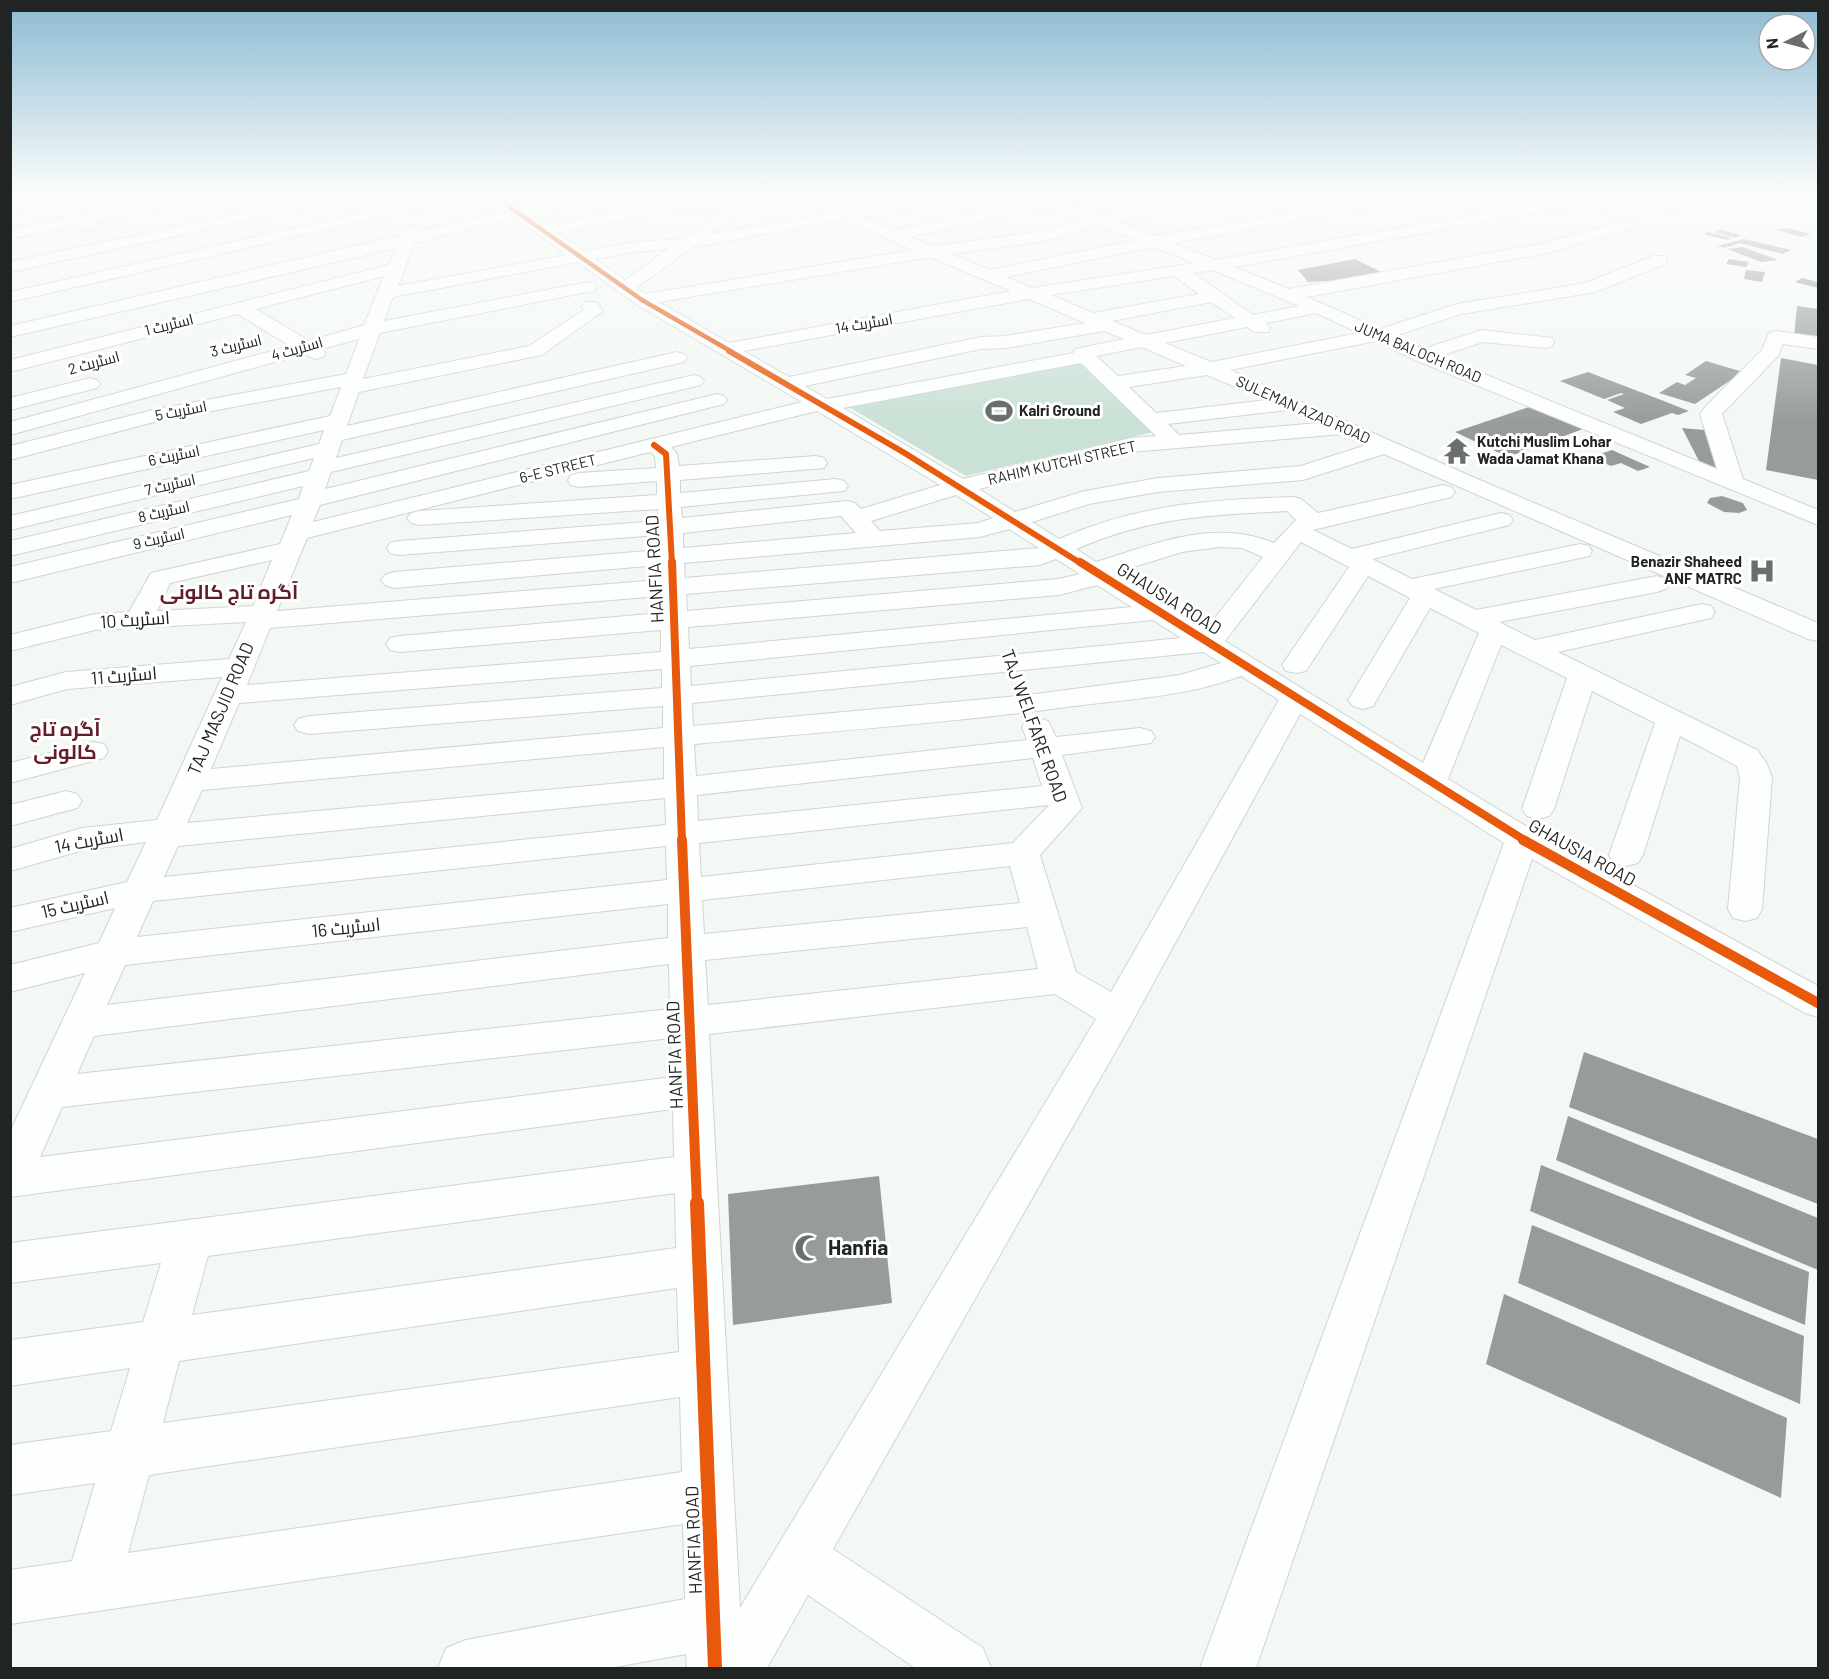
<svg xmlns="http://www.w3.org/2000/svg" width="1829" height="1679" viewBox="0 0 1829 1679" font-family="Barlow,Cairo,sans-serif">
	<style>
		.green { fill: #cae1d6 }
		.building { fill: #989c99 }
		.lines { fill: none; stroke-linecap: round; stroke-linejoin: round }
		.minor-casing { stroke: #d0d4d2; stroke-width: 2 }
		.major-casing { stroke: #d0d4d2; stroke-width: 2 }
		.minor { fill: #fdfefe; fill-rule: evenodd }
		.major { fill: #fdfefe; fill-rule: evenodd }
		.cycleway-far4-casing { stroke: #fff; stroke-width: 7 }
		.cycleway-far3-casing { stroke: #fff; stroke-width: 8 }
		.cycleway-far2-casing { stroke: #fff; stroke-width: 10 }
		.cycleway-far1-casing { stroke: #fff; stroke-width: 14 }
		.cycleway-casing { stroke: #fff; stroke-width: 17 }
		.cycleway-far4 { stroke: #e8590c; stroke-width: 4.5 }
		.cycleway-far3 { stroke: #e8590c; stroke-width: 6 }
		.cycleway-far2 { stroke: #e8590c; stroke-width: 8 }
		.cycleway-far1 { stroke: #e8590c; stroke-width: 10 }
		.cycleway { stroke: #e8590c; stroke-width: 14 }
		.labels { text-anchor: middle; stroke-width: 6; stroke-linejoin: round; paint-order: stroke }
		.far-street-label { font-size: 15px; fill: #202422; stroke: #fff }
		.far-poi-label { font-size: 15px; font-weight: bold; fill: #202422; stroke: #fff; text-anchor: start }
		.street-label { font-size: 18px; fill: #202422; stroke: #fff }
		.far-district-label { font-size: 20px; font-weight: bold; fill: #631e28; stroke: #fff }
		.neighbourhood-label { font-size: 20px; font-weight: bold; fill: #631e28; stroke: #fff }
		.near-poi-label { font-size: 21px; font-weight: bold; fill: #202422; stroke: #fff; text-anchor: start }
	</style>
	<rect width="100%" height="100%" fill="#f3f8f5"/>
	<path class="green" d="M1085,355L1162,430L966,476L842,403Z"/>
	<g class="building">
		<path d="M1786,228L1811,234L1802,237L1777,230Z"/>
		<path d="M1721,230L1741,235L1735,238L1715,232Z"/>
		<path d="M1708,232L1732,238L1727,240L1703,234Z"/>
		<path d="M1744,239L1791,250L1783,254L1739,243L1725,248L1717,246Z"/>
		<path d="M1743,247L1778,260L1761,262L1727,249Z"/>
		<path d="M1355,259L1383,273L1346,280L1308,282L1298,270Z"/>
		<path d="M1729,259L1749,262L1746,267L1726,264Z"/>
		<path d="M1746,270L1765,272L1762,282L1744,279Z"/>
		<path d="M1802,278L1818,282V288L1795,282Z"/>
		<path d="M1797,306L1818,309V341L1794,337Z"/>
		<path d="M1781,358L1818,365V480L1766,470Z"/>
		<path d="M1706,361L1743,372L1695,404L1659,393L1677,382L1685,385L1696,378L1685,375Z"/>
		<path d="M1588,372L1656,398L1689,411L1678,415L1672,413L1641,424L1613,412L1625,408L1607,400L1624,394L1621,393L1604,399L1560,381Z"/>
		<path d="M1532,406L1583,429L1508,457L1455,432Z"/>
		<path d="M1682,428L1704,430L1725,467L1716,471L1701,465Z"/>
		<path d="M1612,450L1650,467L1638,471L1621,463L1611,466L1591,457Z"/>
		<path d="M1722,496L1743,503L1747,510L1739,513L1724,512L1707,503L1710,498Z"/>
		<path d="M1584,1052L1818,1139V1204L1569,1107Z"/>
		<path d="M1568,1116L1818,1218V1270L1556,1160Z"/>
		<path d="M1541,1165L1809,1272L1805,1325L1530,1211Z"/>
		<path d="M879,1176L892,1303L733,1325L728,1194Z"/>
		<path d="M1532,1225L1804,1336L1800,1404L1518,1283Z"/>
		<path d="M1504,1294L1787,1418L1781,1498L1486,1364Z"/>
	</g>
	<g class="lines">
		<defs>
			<g id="minor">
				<path d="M26,190H43L50,194L73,190H102L100,193L61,201L82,215L205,190H232L225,194L94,222L98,226L90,231L77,225L10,239V229L66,218L45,204L10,210V201L34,197Z"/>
				<path d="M349,190H375L368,194L10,272V262Z"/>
				<path d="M464,190H489L482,194L10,302V292Z"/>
				<path d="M753,190H769L710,234L829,214L781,193L779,190H798L848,210L955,190H983L976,194L863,217L895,230L1033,201L1010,193L1008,190H1028L1050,198L1088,190H1115L1113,193L1066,203L1101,216L1249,190H1279L1272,194L1118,222L1156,236L1426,190H1457L1450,194L1173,243L1216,260L1618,190H1649L1642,194L1234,267L1289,289L1545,243L1628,220L1634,222L1636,225L1634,228L1547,253L1307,297L1380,329L1457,304L1585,283L1653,256H1665L1667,260L1665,264L1595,292L1461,314L1395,336L1423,349L1482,330L1552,338L1554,342L1552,346L1545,348L1483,342L1440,356L1717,469L1700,414L1705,407L1762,350L1769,333L1776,331L1818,337V349L1783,344L1778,356L1722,414L1743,479L1818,510V525L1415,360L1376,341L1230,370L1475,478L1818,623V641L1808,639L1384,454L1303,480L1158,492L1089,504L1032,522L1059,539C1140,504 1207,500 1293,497L1301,499L1318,513L1443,485L1451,487L1455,492L1451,497L1313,530L1352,549L1501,513L1509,515L1513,520L1509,525L1372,559L1412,579L1580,544L1589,546L1592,551L1589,556L1580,558L1434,589L1476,610L1657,576L1666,579L1670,584L1666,589L1657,592L1499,622L1535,640L1702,604L1711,606L1715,612L1711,618L1558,652L1757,750L1767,764L1772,778L1762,909L1757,918L1745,921L1733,918L1728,909L1740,778L1737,766L1680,736L1643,855L1638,863L1626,866L1614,863L1609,855L1655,723L1592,691L1554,809L1549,816L1538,819L1527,816L1522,809L1567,678L1501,645L1448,779L1534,831L1818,986V1017L1805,1013L1532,859L1256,1668H1200L1504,843L1300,714L1131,1024L833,1549L983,1648L991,1668H915L808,1595L767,1668H687L686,1654L610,1668H438L446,1648L466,1640L685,1599L683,1524L10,1624V1570L72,1561L95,1483L10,1495V1445L111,1431L130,1368L10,1386V1340L143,1322L161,1263L10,1283V1243L674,1157L673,1109L10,1197V1132L85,973L10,992V965L99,943L115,908L10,932V908L127,882L146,842L84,850L10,871V849L82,828L157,820L222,677L67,689L10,705V687L66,672L229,659L246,622L95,630L10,651V635L95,614L129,612L151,573L280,544L292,515L10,583V567L299,499L303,486L10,556V541L309,471L314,458L10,530V516L319,444L324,430L10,499V485L330,416L341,387L158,421L10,460V446L157,409L346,374L359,339L322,349L326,353L323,357L316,359L304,354L10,435V422L290,346L238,314L10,372V360L389,265L403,231L411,226L419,231L398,286L567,255L506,211L503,208L506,205H516L546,225L688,198L737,201ZM1048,207L1084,220L1038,232L933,246L910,237ZM688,208L726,209L684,239L634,242L584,251L557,233ZM844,220L913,250L645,294L636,288L693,247ZM1099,226L1136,240L990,270L951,254L1039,242ZM1153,247L1195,263L1032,288L1006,277ZM668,249L625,280L595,259L634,252ZM930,257L1011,291L729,343L659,302ZM578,262L636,304L802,402L313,522L320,505L724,404L727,400L724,396L717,394L325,489L331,472L701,385L704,381L701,377L694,375L336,458L342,440L684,362L687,358L684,354L677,352L347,426L359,392L542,355L603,311L597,302H585L582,306L584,310L529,346L363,379L380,333L588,292L594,291L597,287L594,283L588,282L384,321L393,297ZM1213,270L1299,306L1253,315L1193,273ZM384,276L364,325L309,341L256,309ZM1174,276L1199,294L1093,313L1051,295ZM1029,299L1085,323L1006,336L981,337L789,377L744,351ZM1211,302L1235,318L1146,335L1112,321ZM1316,313L1359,333L1211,362L1165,343L1247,327L1254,332H1268L1270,328L1266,323ZM1104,331L1124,339L1075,349L1073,353L827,399L805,386L981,349L1006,348ZM1142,347L1186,366L1118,376L1096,356ZM1081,363L1156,436L1131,438L963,479L843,408ZM1207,375L1267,400L1156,413L1129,387ZM1288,410L1318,423L1179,435L1168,424ZM817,411L940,485L861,509L855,503L847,501L682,518L681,507L844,491L848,486L844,481L836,479L680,493V480L824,468L827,463L824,458L816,456L679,466L677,454L671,447ZM1342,434L1366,445L1301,466L1158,478L1085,491L1015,512L979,489L1131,452ZM650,452L655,456L656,468L579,473L571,475L568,480L571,485L579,487L657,481V495L419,511L411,513L407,518L411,523L419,525L658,509V521L399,541L390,543L387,548L390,553L399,555L658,535L659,550L394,572L385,575L381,580L385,585L394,588L659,565V580L277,611L307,538ZM956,495L993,518L978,523L880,531L871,521ZM1287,511L1296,520L1274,543C1215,518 1154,544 1096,562L1076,549C1150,517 1209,515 1287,511ZM841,516L856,533L683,548V533ZM1009,529L1039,548L685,578L684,563L980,537ZM1301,542L1349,567L1282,665L1286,671L1296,673L1306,671L1368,576L1410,598L1348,700L1353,706L1363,709L1373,706L1430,608L1479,633L1423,763L1225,641ZM1219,547L1242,548L1263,557L1206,629L1114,573L1182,552ZM1056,559L1080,574L1058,579L687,611L686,594L1040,565ZM272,560L253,606L157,611L170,583ZM1097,585L1132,607L689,649L688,627L1059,595ZM660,596V613L400,636L390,638L386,644L390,650L400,652L661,630V652L247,685L270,628ZM1153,620L1181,638L691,686L690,666ZM1203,652L1221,663L1180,675L1028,695L693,726L692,703ZM662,669V688L309,716L298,719L294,725L298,731L309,734L663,706V728L211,769L239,703ZM1241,676L1279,700L1111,992L1076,972L1040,855L1082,808L1062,755L1151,743L1155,737L1151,731L1140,728L1056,737L1048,721L1037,718L1026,721L1022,727L1027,740L696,776L694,744C821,732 949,723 1075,706C1131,699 1188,696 1241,676ZM664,747V779L187,823L202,790ZM1033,758L1042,786L698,821L697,795ZM665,798L666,825L164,877L178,846ZM1049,805L1013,843L701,877L699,843ZM666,846L667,880L137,937L153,901ZM1010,866L1020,903L704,934L702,900ZM668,904V938L107,1005L125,965ZM1027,927L1038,969L708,1005L705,960ZM669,964L670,1009L77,1074L94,1036ZM1055,994L1096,1019L740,1608L709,1034ZM671,1038L672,1077L40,1157L62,1107ZM675,1193L676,1248L192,1315L208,1256ZM677,1288L679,1352L163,1423L179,1361ZM680,1397L682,1472L128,1553L149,1475Z"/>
				<path d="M1697,190H1715L1684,208L1612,217L1604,212L1612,207L1676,201Z"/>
				<path d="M1758,190H1787L1818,196V204L1765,194Z"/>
				<path d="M90,378L97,380L100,384L97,388L10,410V398Z"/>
				<path d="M93,742L104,744L108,751L104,758L10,783V763Z"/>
				<path d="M66,791L77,794L82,801L77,808L10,826V805Z"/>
			</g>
			<path id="major" d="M596,190H620L618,193L362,256L10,337V326Z"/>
		</defs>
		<use href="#minor" class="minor-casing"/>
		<use href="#major" class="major-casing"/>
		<use href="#minor" class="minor"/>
		<use href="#major" class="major"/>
		<defs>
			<path id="cycleway-far4" d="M511,208L642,300L732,352"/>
			<g id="cycleway-far3">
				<path d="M729,351L903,452L1082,564"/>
				<path d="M654,445L666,454L672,564"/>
			</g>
			<g id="cycleway-far2">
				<path d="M672,562L682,841"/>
				<path d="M1080,562L1526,841"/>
			</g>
			<g id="cycleway-far1">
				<path d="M682,840L697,1204"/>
				<path d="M1523,840L1818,1003"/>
			</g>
			<path id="cycleway" d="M697,1203L715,1668"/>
		</defs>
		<use href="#cycleway-far4" class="cycleway-far4-casing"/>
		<use href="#cycleway-far3" class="cycleway-far3-casing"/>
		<use href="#cycleway-far2" class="cycleway-far2-casing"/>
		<use href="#cycleway-far1" class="cycleway-far1-casing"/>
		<use href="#cycleway" class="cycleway-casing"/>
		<use href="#cycleway-far4" class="cycleway-far4"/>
		<use href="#cycleway-far3" class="cycleway-far3"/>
		<use href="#cycleway-far2" class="cycleway-far2"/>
		<use href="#cycleway-far1" class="cycleway-far1"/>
		<use href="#cycleway" class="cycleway"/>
	</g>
	<linearGradient id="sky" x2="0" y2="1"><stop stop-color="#8bbad3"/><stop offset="0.45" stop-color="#fafcfa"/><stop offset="1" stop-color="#fafcfa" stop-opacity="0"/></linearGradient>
	<rect width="1829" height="425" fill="url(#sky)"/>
	<defs>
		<symbol id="stadium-bare" viewBox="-9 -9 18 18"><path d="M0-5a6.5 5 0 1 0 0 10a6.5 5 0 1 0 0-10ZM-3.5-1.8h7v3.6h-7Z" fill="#6a6e6c" stroke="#fff" stroke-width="2.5" paint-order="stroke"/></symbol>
		<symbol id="temple-bare" viewBox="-9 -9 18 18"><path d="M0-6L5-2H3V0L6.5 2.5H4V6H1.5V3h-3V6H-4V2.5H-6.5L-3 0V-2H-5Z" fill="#6a6e6c" stroke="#fff" stroke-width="2.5" paint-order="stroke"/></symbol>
		<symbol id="hospital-bare" viewBox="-9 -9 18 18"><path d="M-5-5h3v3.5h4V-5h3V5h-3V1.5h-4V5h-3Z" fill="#6a6e6c" stroke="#fff" stroke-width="2.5" paint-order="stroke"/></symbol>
		<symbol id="mosque-bare" viewBox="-9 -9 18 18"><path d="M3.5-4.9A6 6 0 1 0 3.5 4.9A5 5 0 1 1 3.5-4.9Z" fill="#6a6e6c" stroke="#fff" stroke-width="2.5" paint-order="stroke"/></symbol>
	</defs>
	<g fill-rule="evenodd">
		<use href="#stadium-bare" x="980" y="392" width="38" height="38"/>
		<use href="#temple-bare" x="1438" y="432" width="38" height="38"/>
		<use href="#hospital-bare" x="1743" y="552" width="38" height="38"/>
		<use href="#mosque-bare" x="789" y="1229" width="38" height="38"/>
	</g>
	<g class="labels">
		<g class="far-street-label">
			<text transform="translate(864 324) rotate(-10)" y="5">اسٹریٹ 14</text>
			<text transform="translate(169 325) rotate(-14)" y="5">اسٹریٹ 1</text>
			<text transform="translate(236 346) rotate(-14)" y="5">اسٹریٹ 3</text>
			<text transform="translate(297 349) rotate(-16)" y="5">اسٹریٹ 4</text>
			<text transform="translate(1418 352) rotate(23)" y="5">JUMA BALOCH ROAD</text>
			<text transform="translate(94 363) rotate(-15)" y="5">اسٹریٹ 2</text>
			<text transform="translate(1303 410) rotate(24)" y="5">SULEMAN AZAD ROAD</text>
			<text transform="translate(181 411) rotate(-11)" y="5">اسٹریٹ 5</text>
			<text transform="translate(174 456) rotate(-12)" y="5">اسٹریٹ 6</text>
			<text transform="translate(1062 463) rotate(-13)" y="5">RAHIM KUTCHI STREET</text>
			<text transform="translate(558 469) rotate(-14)" y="5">6-E STREET</text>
			<text transform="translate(170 485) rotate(-13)" y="5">اسٹریٹ 7</text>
			<text transform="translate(164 512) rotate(-13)" y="5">اسٹریٹ 8</text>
			<text transform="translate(159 539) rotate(-13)" y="5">اسٹریٹ 9</text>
		</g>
		<g class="far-poi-label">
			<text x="1019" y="416">Kalri Ground</text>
			<text x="1477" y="447">Kutchi Muslim Lohar<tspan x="1477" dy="17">Wada Jamat Khana</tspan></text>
			<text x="1742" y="567" text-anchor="end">Benazir Shaheed<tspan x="1742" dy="17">ANF MATRC</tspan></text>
		</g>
		<g class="street-label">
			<text transform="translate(655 569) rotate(-93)" y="6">HANFIA ROAD</text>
			<text transform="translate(1169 599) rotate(32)" y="6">GHAUSIA ROAD</text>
			<text transform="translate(135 620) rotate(-4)" y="6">اسٹریٹ 10</text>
			<text transform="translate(124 676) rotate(-5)" y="6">اسٹریٹ 11</text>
			<text transform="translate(221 709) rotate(-67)" y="6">TAJ MASJID ROAD</text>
			<text transform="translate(1034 726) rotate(70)" y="6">TAJ WELFARE ROAD</text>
			<text transform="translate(89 841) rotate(-11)" y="6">اسٹریٹ 14</text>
			<text transform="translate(1582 853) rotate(29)" y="6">GHAUSIA ROAD</text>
			<text transform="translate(75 905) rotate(-13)" y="6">اسٹریٹ 15</text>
			<text transform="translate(346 928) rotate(-6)" y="6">اسٹریٹ 16</text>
			<text transform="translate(675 1055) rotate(-92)" y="6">HANFIA ROAD</text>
			<text transform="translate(694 1540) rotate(-92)" y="6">HANFIA ROAD</text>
		</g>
		<g class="far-district-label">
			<text x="229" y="599">آگرہ تاج کالونی</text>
		</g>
		<g class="neighbourhood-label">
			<text x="65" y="736">آگرہ تاج<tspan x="65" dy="23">کالونی</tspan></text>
		</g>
		<g class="near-poi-label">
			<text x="828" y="1255">Hanfia</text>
		</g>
	</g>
	<rect width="1829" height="1679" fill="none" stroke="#202422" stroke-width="24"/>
	<g transform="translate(1787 42) rotate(264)"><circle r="28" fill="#ffffff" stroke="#a6a7a7" stroke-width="1.5"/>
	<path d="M0-4.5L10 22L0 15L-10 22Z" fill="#6a6e6c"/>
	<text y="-9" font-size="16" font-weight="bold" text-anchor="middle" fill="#202422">N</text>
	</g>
</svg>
